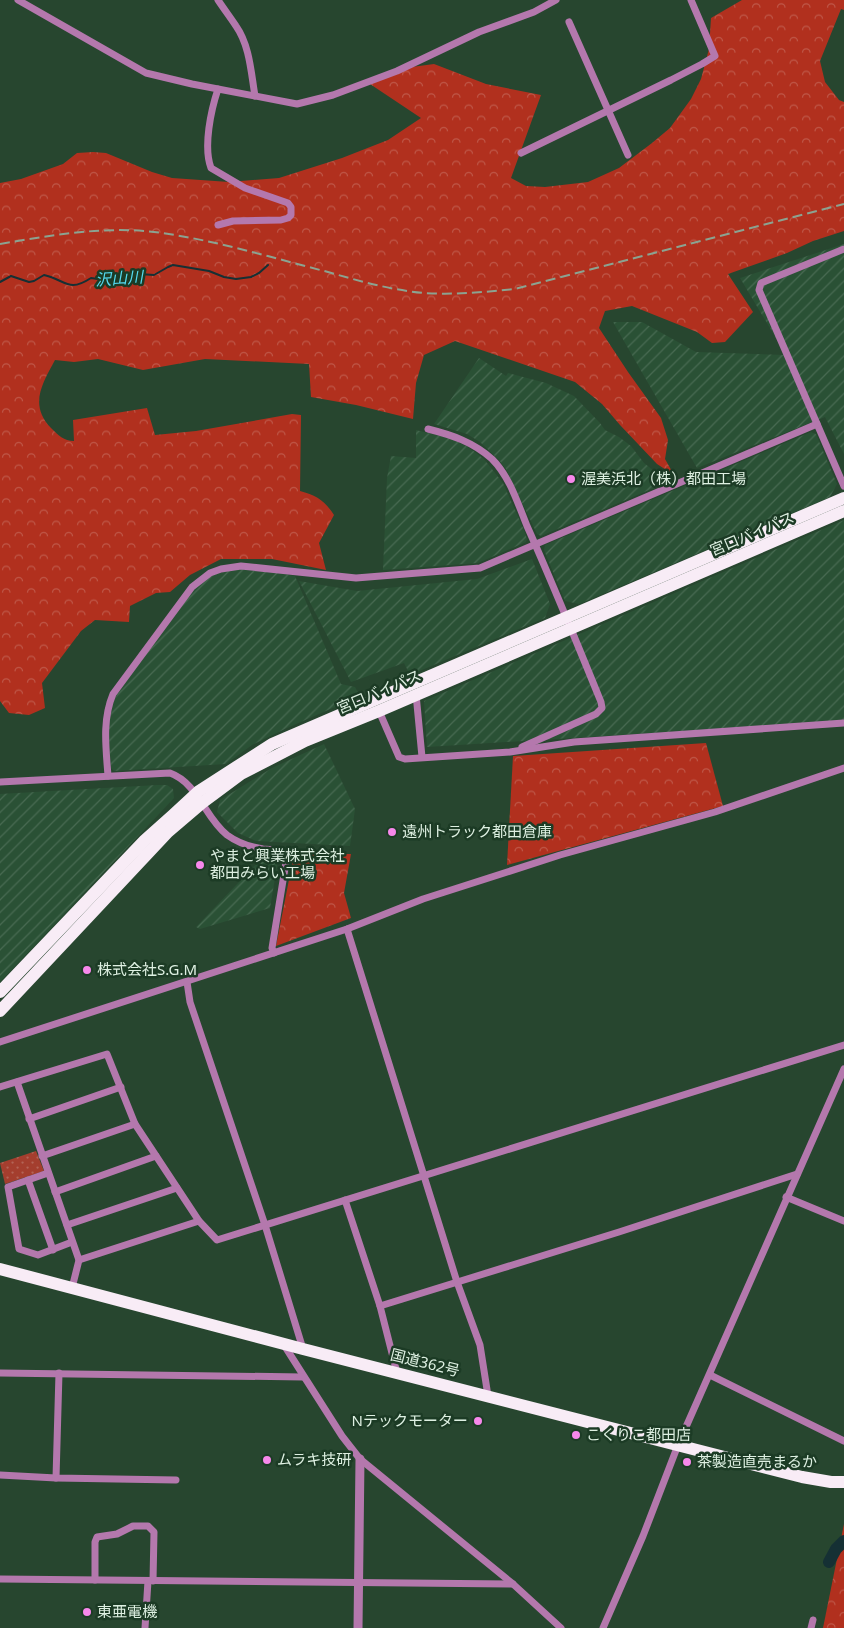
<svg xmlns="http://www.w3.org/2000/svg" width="844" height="1628" viewBox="0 0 844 1628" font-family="'Noto Sans','Noto Sans JP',sans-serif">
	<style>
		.industrial { fill: url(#industrial-furrows) }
		.grass { fill: url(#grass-dots) }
		.forest { fill: url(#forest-crowns) }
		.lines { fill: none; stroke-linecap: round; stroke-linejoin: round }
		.stream { stroke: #153034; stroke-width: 2 }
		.river { stroke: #153034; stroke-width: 12 }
		.minor { stroke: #b478ad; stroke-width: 7 }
		.tertiary { stroke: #b478ad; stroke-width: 9 }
		.trunk { stroke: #f8ecf6; stroke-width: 12 }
		.rail { stroke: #8ba391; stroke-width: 2; stroke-dasharray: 10 5; stroke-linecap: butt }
		.poi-dot { fill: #f788eb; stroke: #1c3b25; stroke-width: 2 }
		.labels { text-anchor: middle; stroke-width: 5; stroke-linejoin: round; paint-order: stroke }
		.poi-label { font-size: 15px; fill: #def0e2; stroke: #1c3b25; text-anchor: start }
		.street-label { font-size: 15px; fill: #def0e2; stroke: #1c3b25 }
		.water-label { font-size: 16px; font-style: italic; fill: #54daf1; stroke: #1c3b25 }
	</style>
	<defs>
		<pattern id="industrial-furrows" width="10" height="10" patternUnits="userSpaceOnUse" patternTransform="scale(1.25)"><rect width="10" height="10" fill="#2a5135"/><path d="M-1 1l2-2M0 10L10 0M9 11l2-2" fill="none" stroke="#486a52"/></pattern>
		<pattern id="grass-dots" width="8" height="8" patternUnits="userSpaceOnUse" patternTransform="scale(1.25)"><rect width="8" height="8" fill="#a43e2e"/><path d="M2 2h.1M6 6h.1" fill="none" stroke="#b46456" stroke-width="1.8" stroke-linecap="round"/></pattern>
		<pattern id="forest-crowns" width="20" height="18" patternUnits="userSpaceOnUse" patternTransform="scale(1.25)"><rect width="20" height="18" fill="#b1301e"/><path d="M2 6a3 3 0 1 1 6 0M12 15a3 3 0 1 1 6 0" fill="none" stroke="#bf5849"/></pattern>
	</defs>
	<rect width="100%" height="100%" fill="#27462f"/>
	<g class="industrial">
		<path d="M844,244V454L825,417L697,468L613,322H642L696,352L786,355L740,278Z"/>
		<path d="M479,358L506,376L508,373L546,383L574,396L600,423L605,430L619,437L631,446L644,463L668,482L541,536L537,534L506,469L499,460L480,442L467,434L434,424Z"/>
		<path d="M416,430L452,439L468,447L484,459L503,483L524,530L527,539L526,542L478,563L383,570L387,478L391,456L416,458Z"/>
		<path d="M811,432L816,434L837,484L830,497L579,604L565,601L544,550L545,545Z"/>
		<path d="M844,520V721L427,747L424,701Z"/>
		<path d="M532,559L550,604L545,618L410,675L404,663L351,682L299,581L357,591L477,579Z"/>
		<path d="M237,568L276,572L295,576L341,684L355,687L360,696L287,728L252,745L226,764L114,771L111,768L108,724L112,706L118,692L195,588L205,579L216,574Z"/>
		<path d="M324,744L355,809L350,846L256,841L238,833L217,812L220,800L272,768Z"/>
		<path d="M157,785H167L173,789L174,798L0,982V794Z"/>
		<path d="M264,856H277L278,860L270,908L200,929L196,927Z"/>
	</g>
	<path class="grass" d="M36,1151L44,1171L5,1184L0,1163Z"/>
	<g class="forest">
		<path d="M742,0H844V10L841,9L820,61L825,82L839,100L844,102V231L813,241L787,253L728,274L753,312L725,342L712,343L697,332L632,306L605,311L599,328L628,372L661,418L668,440L665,459L674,475L657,464L620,425L602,404L575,382L455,341L424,355L416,383L413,419L356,405L311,397L309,364L205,359L143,370L98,359L74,362L55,360C42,384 29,405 51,428C58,435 64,441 74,441L73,420L147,408L155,435L196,431L292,414L301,415L300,491C316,495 325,501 334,515L319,543L326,570L272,559H221L190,575L170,592L156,593L130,606L129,622L95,620L81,631L42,683L45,708L29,715L9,713L0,701V183L21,179L63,164L77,153L93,152L106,153L152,172L172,178L229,182L279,178L342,158L388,140L421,118L367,82L397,69L434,64L486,84L541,95L511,178L526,186L545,187L588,182L619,168L652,143L670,128L691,99L701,79L709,49L711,18Z"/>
		<path d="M706,743L723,806L507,865L513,756Z"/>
		<path d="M294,854H351L344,893L351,918L276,946Z"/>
		<path d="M844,1524V1628H823Z"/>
	</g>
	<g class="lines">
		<path class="stream" d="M0,282L11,276L29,282L34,281L44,275C66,280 68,293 91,278L111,281L126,279L139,274L154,275L168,267L173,265L209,271L224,277L236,279L251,277L259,273L268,265"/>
		<path class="river" d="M829,1562L836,1549L844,1541"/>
		<g class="minor">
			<path d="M18,0L146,73L192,84L297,104L333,95L397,71L479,32L534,12L556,0"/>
			<path d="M218,0C224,9 230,17 236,26C250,46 251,73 255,96"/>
			<path d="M569,22L628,155"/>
			<path d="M218,89C211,110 203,147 211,168L245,188L288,203L291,207V215L288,218L281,220L233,221L218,225"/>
			<path d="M521,153L671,80L702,64L715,56L691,0"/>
			<path d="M844,249L761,283L759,290L844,486"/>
			<path d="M428,429C452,435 473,442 492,459C510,477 518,504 527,526C553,584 577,643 601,702L602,708L596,714L522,747"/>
			<path d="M416,694L422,757"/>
			<path d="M379,711L399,757L405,759L510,752L574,742L844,723"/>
			<path d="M108,776C106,748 102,720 113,694L192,587L210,573L221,569L241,566L356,578L480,568L817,424"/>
			<path d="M0,782L170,773C198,783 205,818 227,835C238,843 250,847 263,849C271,850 279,849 286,853L287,856L272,948L274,953"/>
			<path d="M347,929L457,1282L480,1345L488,1396"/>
			<path d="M187,982L190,1002L265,1225L303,1349"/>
			<path d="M0,1042L347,929L423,899L560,855L715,812L844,768"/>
			<path d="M17,1082L79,1260L72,1288"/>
			<path d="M0,1087L107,1054L135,1124L199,1221L217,1240L844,1045"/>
			<path d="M29,1119L121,1087"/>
			<path d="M42,1156L135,1124"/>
			<path d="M48,1173L8,1187L19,1249L38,1255L72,1242"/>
			<path d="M28,1180L53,1250"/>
			<path d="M55,1192L156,1156"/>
			<path d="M786,1197L844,1221"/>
			<path d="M345,1200L380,1306L397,1373"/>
			<path d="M67,1225L177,1188"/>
			<path d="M79,1260L199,1221"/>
			<path d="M380,1306L619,1232L797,1174"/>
			<path d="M284,1345L342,1436L360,1459L513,1584L561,1628"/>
			<path d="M0,1373L303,1377"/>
			<path d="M710,1375L844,1441"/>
			<path d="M0,1475L56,1478L176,1480"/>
			<path d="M56,1478L59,1373"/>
			<path d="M0,1579L513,1584"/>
			<path d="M95,1580V1542L97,1537L117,1534L133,1526H148L154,1532L153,1581"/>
			<path d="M145,1628L148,1581"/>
			<path d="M603,1628L643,1536L678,1445L844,1069"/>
			<path d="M811,1628L813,1620"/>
		</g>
		<path class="tertiary" d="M358,1628L360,1459"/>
		<g class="trunk">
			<path d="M0,992L145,840L173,815L199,791L272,744L844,498"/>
			<path d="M0,1011L168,832L202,803L241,774L305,741L379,711L844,511"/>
			<path d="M0,1269L303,1349L802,1477L831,1482H844"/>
		</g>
		<path class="rail" d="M0,244C53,235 108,225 162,233C218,241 273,258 328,272C359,281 391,290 424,293C455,295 485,292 515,289L844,204"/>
	</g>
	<g class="poi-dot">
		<circle cx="571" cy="479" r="5"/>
		<circle cx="392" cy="832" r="5"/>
		<circle cx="200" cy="865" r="5"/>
		<circle cx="87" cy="970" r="5"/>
		<circle cx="478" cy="1421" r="5"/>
		<circle cx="576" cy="1435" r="5"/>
		<circle cx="267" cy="1460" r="5"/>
		<circle cx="687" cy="1462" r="5"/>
		<circle cx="87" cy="1612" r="5"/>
	</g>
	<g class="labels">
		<g class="poi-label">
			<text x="581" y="484">渥美浜北（株）都田工場</text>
			<text x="402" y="837">遠州トラック都田倉庫</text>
			<text x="210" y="861">やまと興業株式会社<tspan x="210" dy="17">都田みらい工場</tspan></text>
			<text x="97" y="975">株式会社S.G.M</text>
			<text x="468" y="1426" text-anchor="end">Nテックモーター</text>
			<text x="586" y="1440">こくりこ都田店</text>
			<text x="277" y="1465">ムラキ技研</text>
			<text x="697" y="1467">茶製造直売まるか</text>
			<text x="97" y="1617">東亜電機</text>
		</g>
		<g class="street-label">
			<text transform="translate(752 534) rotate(-23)" y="5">宮口バイパス</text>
			<text transform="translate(379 692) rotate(-23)" y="5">宮口バイパス</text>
			<text transform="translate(425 1363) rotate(14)" y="5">国道362号</text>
		</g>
		<g class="water-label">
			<text transform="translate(119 278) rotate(-4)" y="6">沢山川</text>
		</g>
	</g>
</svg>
